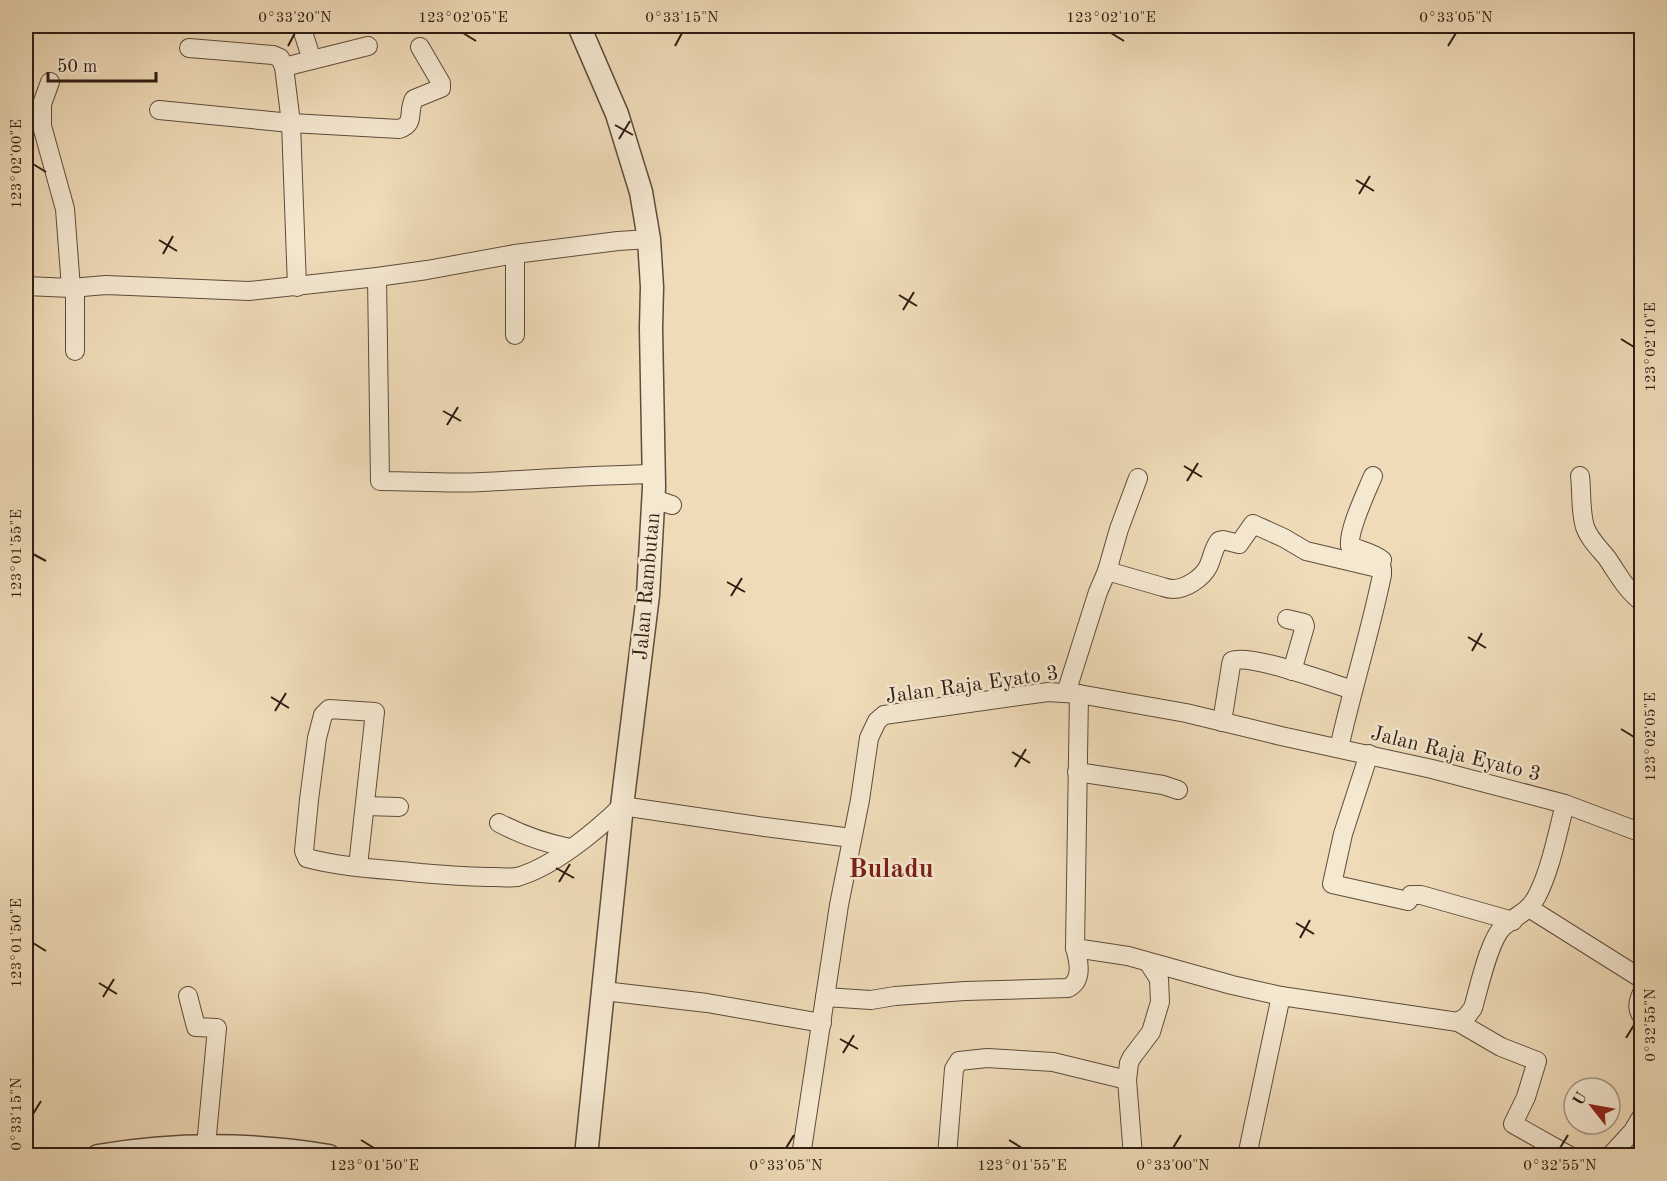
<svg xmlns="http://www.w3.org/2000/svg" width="1667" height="1181" viewBox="0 0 1667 1181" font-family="'Old Standard TT',serif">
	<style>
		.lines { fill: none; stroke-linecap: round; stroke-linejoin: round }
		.minor-casing { stroke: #5e4c3c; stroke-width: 20 }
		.tertiary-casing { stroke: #5e4c3c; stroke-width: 25 }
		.minor { stroke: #f5e8d1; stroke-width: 18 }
		.tertiary { stroke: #f5e8d1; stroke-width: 22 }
		.ticks { fill: none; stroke: #2e1c12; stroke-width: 2 }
		.labels { text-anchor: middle; stroke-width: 5; stroke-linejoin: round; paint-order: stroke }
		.street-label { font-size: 21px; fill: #2e1c12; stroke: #f5e8d1 }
		.district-label { font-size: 27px; font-weight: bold; fill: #7a1f14; stroke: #f5e8d1 }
		.neatline { fill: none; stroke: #2e1c12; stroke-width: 2 }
		.ticks-label { font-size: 15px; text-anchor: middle; fill: #2e1c12 }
	</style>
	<rect width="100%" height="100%" fill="#efdbb8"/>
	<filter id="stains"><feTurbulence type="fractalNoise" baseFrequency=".00333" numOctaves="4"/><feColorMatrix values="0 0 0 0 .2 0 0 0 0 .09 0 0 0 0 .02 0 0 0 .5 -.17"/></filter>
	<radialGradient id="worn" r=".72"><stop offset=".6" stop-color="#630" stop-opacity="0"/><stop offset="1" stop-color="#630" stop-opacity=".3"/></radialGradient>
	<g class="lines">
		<defs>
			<g id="minor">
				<path d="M301,26L312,60"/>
				<path d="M189,48L273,55L280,58L284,67L291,123L297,287"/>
				<path d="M284,67L368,46"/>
				<path d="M50,82L42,104V126L65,209L71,288"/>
				<path d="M159,110L291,123L399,129C416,124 407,112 414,99L441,88V83L420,47"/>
				<path d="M377,277L380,481C414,481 448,484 482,482C539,479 596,475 654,474"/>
				<path d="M26,286L71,288L106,285L249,291L377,277L427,270L515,254L618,241L649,239"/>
				<path d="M515,335V254"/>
				<path d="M75,351V287"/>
				<path d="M1373,476C1366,493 1348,530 1350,546C1361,551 1372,552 1382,560L1380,567"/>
				<path d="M1580,476C1582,493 1580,510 1585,527C1589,539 1599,548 1607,558C1618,574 1626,590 1642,602"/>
				<path d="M654,499L672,505"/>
				<path d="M1107,571L1119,529L1138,478"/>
				<path d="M1287,619L1304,623L1305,626L1292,671"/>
				<path d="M1066,693L1098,592L1107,571L1163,587C1166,588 1169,589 1173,589C1186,589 1202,578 1208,567C1212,559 1213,549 1219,541L1223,540L1239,544L1253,524L1284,538L1306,551L1382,569V575C1370,633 1352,690 1339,748"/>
				<path d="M1079,694L1075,948L1128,956L1232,985L1281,996L1458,1022L1467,1016L1473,1008C1479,988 1489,940 1503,927C1516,915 1528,913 1537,896C1551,868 1557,835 1565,804"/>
				<path d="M1222,722L1231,665L1232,661C1250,653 1330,683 1353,690"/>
				<path d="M1369,754L1343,834L1332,884L1408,901L1411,895H1421L1513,921"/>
				<path d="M1077,772L1163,785L1178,790"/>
				<path d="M365,806L399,807"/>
				<path d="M499,823C522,835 544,843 570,848"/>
				<path d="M358,866L375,712L329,709L323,715L317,738L309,800L304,851L307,858C344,868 384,869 421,873C445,875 469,877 494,877C501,877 510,878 517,877C553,867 595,832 622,806L765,827L852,838"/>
				<path d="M1529,908L1642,979"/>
				<path d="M604,991L707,1003L822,1023"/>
				<path d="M1642,993C1638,1001 1636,1009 1642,1016"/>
				<path d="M188,996L196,1027L217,1028L206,1146"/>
				<path d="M825,997L871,1000L895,996L965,991L1068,988C1083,981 1079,961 1075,948"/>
				<path d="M1458,1022L1501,1047L1537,1061L1526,1097L1513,1124L1570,1156"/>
				<path d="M1127,1080L1133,1156"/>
				<path d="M801,1156L839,905L860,800L869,738L877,721L884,715L1048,692L1079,694L1186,713L1281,736L1432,769L1565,804L1642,833"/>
				<path d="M947,1156L954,1069L959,1061L987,1058L1053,1062L1127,1080L1129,1063L1132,1057L1151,1032L1160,1002L1159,979L1148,962"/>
				<path d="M1247,1156L1281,996"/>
				<path d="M1610,1156L1633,1131L1642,1116"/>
			</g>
			<g id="tertiary">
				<path d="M579,26L617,114L641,192L649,239L652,287L651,328L654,487L648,595L622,806L586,1156"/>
				<path d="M98,1156C175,1143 252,1143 329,1156"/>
			</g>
		</defs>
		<use href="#minor" class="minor-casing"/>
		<use href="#tertiary" class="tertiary-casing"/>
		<use href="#minor" class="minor"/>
		<use href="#tertiary" class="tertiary"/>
	</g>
	<path class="ticks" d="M463,33L476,41M1111,33L1124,41M288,46L295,33M675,46L682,33M1448,46L1456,33M615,125L633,135M619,139L630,121M33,164L46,172M1356,180L1374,191M1359,194L1370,176M159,240L177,251M163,254L173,236M899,295L917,306M903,310L914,292M1621,339L1634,347M443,411L461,421M447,425L458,407M1184,466L1202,477M1187,481L1198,463M33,554L46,561M727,582L745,592M731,596L742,578M1468,637L1486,648M1472,651L1482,633M271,697L289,708M275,711L286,693M1621,729L1634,737M1012,752L1030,763M1015,767L1026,749M556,868L574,878M559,882L570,864M1296,923L1314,934M1300,938L1310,920M33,943L46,951M99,983L117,994M103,997L114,979M1626,1038L1634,1025M840,1039L858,1049M843,1053L854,1035M33,1114L41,1101M361,1140L374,1148M1009,1140L1022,1148M786,1148L794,1135M1173,1148L1181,1135M1560,1148L1568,1135"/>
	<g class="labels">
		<g class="street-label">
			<text transform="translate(646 586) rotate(-85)" y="7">Jalan Rambutan</text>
			<text transform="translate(972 684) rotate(-8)" y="7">Jalan Raja Eyato 3</text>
			<text transform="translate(1456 753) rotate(14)" y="7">Jalan Raja Eyato 3</text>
		</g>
		<g class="district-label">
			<text x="891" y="877">Buladu</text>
		</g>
	</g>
	<rect width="1667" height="1181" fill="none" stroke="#efdbb8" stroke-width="66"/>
	<g transform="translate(1592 1106) rotate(301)"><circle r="28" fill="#f5e8d1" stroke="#a59685" stroke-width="1.5"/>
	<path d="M0-4.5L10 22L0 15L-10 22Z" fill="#8f2418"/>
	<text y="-9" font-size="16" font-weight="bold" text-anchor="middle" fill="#2e1c12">U</text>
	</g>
	<path d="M48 72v9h108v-9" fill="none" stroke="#2e1c12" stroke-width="3"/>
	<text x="57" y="72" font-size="18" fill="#2e1c12" stroke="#f5e8d1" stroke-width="4.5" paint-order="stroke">50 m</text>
	<rect x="33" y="33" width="1601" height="1115" class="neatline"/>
	<g class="ticks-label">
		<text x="295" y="22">0°33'20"N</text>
		<text x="463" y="22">123°02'05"E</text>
		<text x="682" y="22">0°33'15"N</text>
		<text x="1111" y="22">123°02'10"E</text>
		<text x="1456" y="22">0°33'05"N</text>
		<text transform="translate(16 164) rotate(-90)" y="5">123°02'00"E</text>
		<text transform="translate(1650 347) rotate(-90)" y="5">123°02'10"E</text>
		<text transform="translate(16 554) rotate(-90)" y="5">123°01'55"E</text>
		<text transform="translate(1650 737) rotate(-90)" y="5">123°02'05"E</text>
		<text transform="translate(16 943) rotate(-90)" y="5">123°01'50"E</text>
		<text transform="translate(1650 1025) rotate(-90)" y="5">0°32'55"N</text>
		<text transform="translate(16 1114) rotate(-90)" y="5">0°33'15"N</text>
		<text x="374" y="1170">123°01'50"E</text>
		<text x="786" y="1170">0°33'05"N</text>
		<text x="1022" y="1170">123°01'55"E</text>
		<text x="1173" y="1170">0°33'00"N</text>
		<text x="1560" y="1170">0°32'55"N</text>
	</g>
	<rect width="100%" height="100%" filter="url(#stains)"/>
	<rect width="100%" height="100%" fill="url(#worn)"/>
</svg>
